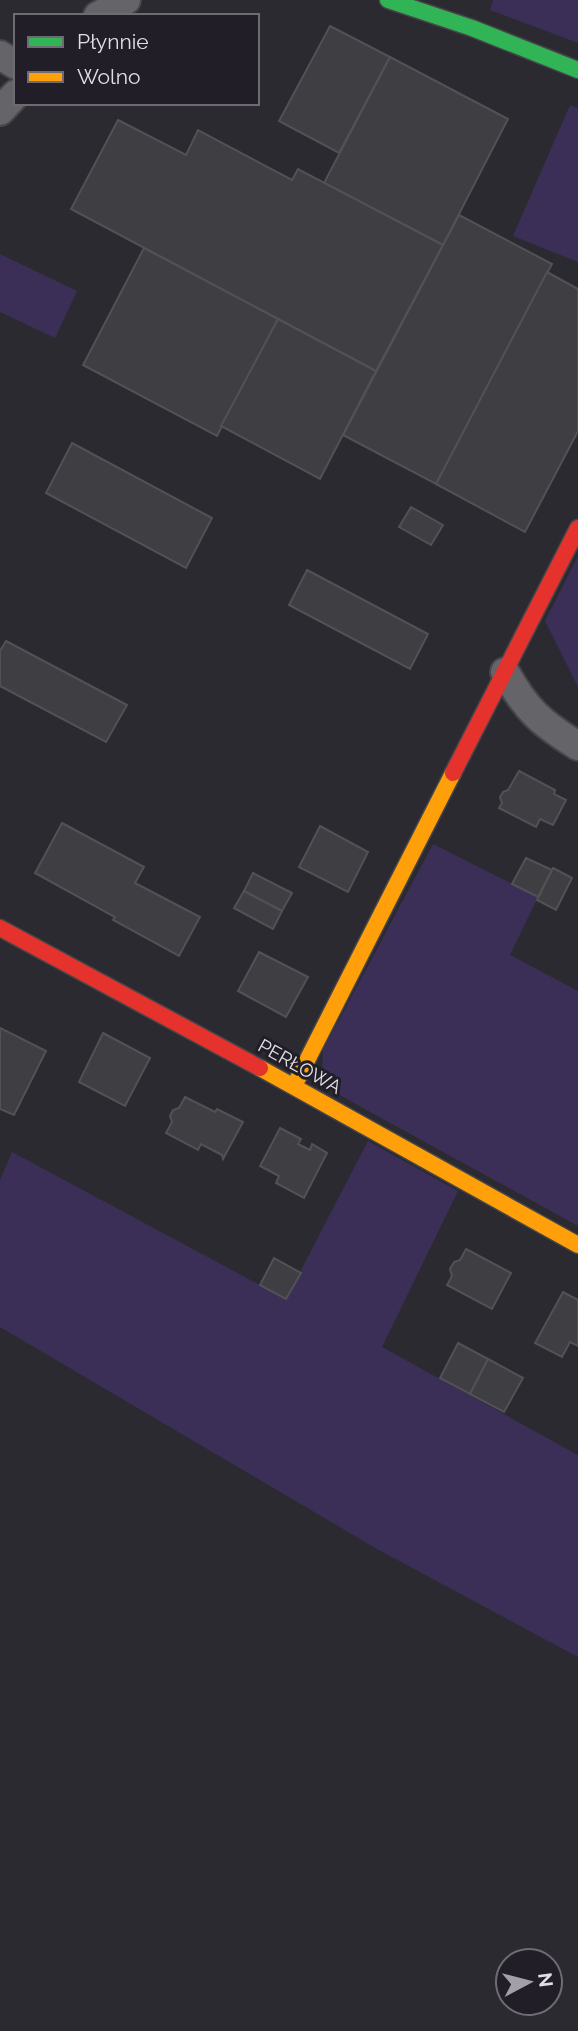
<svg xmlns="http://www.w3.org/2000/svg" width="578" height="2031" viewBox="0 0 578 2031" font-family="Raleway,sans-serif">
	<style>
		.green { fill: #3b2f57 }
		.building { fill: #3f3f43; stroke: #525156; stroke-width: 2 }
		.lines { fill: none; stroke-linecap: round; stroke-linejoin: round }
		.street-casing { stroke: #464549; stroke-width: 32 }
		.fast-casing { stroke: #464549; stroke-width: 19 }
		.slow-casing { stroke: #464549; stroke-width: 19 }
		.jam-casing { stroke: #464549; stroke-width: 19 }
		.street { stroke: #656468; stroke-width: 28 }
		.fast { stroke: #30b455; stroke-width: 16 }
		.slow { stroke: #ff9f0a; stroke-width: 16 }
		.jam { stroke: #e5322d; stroke-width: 16 }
		.labels { text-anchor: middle; stroke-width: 6; stroke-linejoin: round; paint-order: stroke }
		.street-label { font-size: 19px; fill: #e1dfe6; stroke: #211e28 }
	</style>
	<rect width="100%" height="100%" fill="#2b2a30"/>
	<g class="green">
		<path d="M493,0H578V43L490,10Z"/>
		<path d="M570,105L578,108V262L513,236Z"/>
		<path d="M0,254L77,291L55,338L0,312Z"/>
		<path d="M578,556V687L545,621Z"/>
		<path d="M433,844L538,897L510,955L578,991V1226L334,1092L322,1073L323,1050Z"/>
		<path d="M368,1141L458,1191L382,1347L578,1455V1657L377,1549L0,1327V1180L12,1152L286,1299Z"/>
	</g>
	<g class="building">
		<path d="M330,26L390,57L339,153L279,121Z"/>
		<path d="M390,57L508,119L443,245L324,183Z"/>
		<path d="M118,120L186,155L198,130L292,180L298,169L443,245L376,371L71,209Z"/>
		<path d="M459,215L552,264L436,484L343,435Z"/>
		<path d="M144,248L278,319L217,436L83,365Z"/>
		<path d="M547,272L578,289V431L525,532L436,484Z"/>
		<path d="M278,319L376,371L320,479L221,426Z"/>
		<path d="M72,443L212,518L186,568L46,493Z"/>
		<path d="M411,507L443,525L431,545L399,527Z"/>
		<path d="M307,570L428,634L410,669L289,605Z"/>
		<path d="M6,641L127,705L106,742L0,686V651Z"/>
		<path d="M519,771L555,790L554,794L566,800L553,825L540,819L536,827L499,808L502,803L500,797L503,792L508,790Z"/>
		<path d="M62,823L144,867L135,883L200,917L179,956L113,920L115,917L35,873Z"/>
		<path d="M320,826L368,852L348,892L299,867Z"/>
		<path d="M526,858L552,870L538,897L512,884Z"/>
		<path d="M553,868L572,878L556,910L537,900Z"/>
		<path d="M253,873L292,893L282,911L244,891Z"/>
		<path d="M244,891L282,911L273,929L234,908Z"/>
		<path d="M259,952L308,977L286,1017L238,991Z"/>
		<path d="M0,1028L46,1051L14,1115L0,1109Z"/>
		<path d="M103,1033L150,1058L125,1106L79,1082Z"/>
		<path d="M185,1097L215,1112L217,1109L243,1122L223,1159L222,1155L201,1144L198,1150L166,1133L172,1122L170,1116L173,1110L179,1108Z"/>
		<path d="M280,1128L301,1139L298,1144L310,1150L312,1144L327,1153L304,1198L276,1183L279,1176L260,1166Z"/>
		<path d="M466,1249L511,1273L492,1309L447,1285L452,1276L450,1269L454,1262L460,1260Z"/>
		<path d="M274,1258L301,1273L286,1299L260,1285Z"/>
		<path d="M563,1292L578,1300V1346L570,1342L562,1357L535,1343Z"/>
		<path d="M458,1343L488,1359L470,1394L440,1378Z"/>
		<path d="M488,1359L523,1378L504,1412L470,1394Z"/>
	</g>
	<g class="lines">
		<defs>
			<g id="street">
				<path d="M98,16L126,0"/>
				<path d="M0,55L16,65"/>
				<path d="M0,111L16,94"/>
				<path d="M505,672C526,710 541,723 578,746"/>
			</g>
			<path id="fast" d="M388,0L472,28L578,70"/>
			<g id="slow">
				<path d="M260,1068L578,1245"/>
				<path d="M294,1086L453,773"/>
			</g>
			<g id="jam">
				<path d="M453,773L578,528"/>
				<path d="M0,928L260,1068"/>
			</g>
		</defs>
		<use href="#street" class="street-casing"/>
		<use href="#fast" class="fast-casing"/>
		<use href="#slow" class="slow-casing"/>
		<use href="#jam" class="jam-casing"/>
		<use href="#street" class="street"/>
		<use href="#fast" class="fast"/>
		<use href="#slow" class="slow"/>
		<use href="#jam" class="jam"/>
	</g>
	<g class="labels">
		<g class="street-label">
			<text transform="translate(300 1066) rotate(29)" y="7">PERŁOWA</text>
		</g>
	</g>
	<rect x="14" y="14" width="245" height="91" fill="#211e28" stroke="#6e6b74" stroke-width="2"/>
	<rect x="28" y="37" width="35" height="10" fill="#30b455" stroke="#6e6b74" stroke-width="2"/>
	<text x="77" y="49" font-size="21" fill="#e1dfe6">Płynnie</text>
	<rect x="28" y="72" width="35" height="10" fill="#ff9f0a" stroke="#6e6b74" stroke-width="2"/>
	<text x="77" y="84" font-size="21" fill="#e1dfe6">Wolno</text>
	<g transform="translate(529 1982) rotate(83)"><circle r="33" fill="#211e28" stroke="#6e6b74" stroke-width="2"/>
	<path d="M0-5L12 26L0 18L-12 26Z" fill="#a1a0a6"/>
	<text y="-10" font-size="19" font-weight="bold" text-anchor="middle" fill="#e1dfe6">N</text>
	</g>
</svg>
